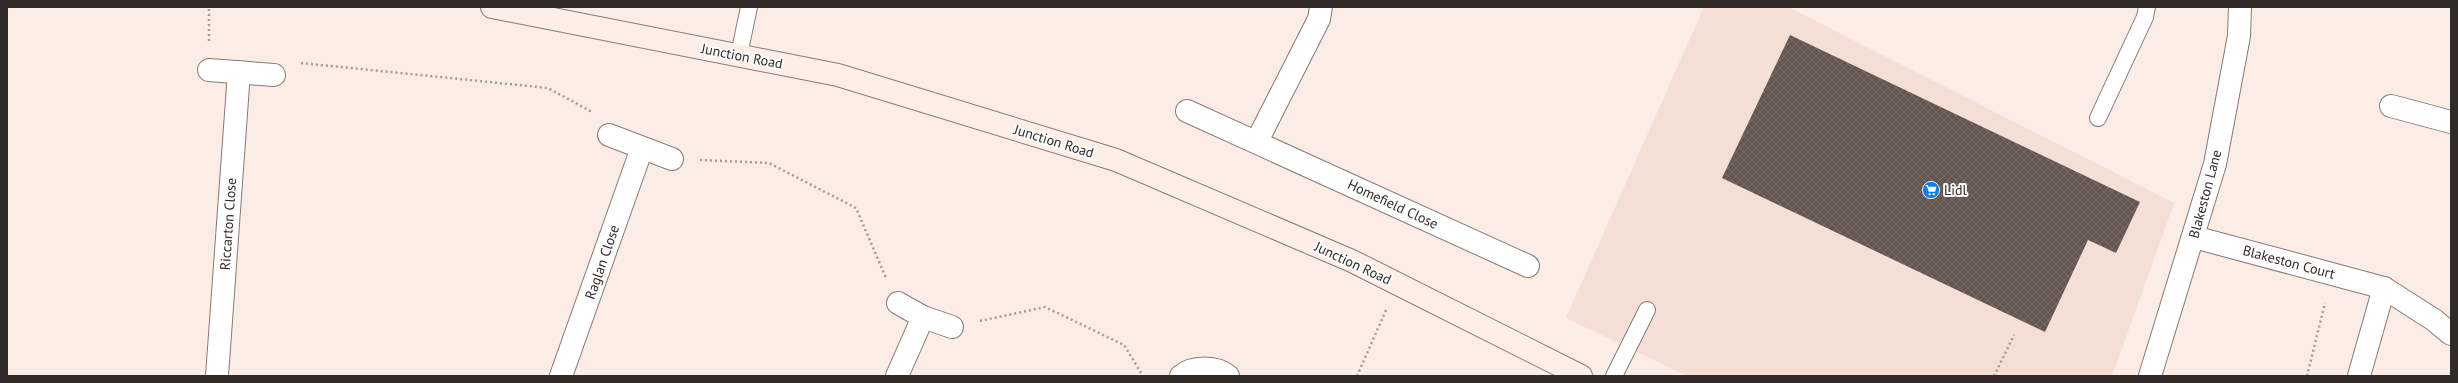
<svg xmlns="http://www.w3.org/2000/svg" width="2458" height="383" viewBox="0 0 2458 383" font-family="'PT Sans',sans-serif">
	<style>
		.built { fill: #f5ded5 }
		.building { fill: url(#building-cross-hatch) }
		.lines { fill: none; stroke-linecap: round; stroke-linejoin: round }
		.lane-casing { stroke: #877a75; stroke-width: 18 }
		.street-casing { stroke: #877a75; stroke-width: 24 }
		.secondary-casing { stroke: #877a75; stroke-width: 24 }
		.path { stroke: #a59a95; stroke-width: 2.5; stroke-dasharray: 2 3; stroke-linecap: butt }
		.lane { stroke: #fff; stroke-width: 16 }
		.street { stroke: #fff; stroke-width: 22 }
		.secondary { stroke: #feeee8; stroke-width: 22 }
		.labels { text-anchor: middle; stroke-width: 4; stroke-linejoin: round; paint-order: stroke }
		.street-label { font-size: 14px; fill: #302a28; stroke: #fdfdfd }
		.poi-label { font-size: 14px; fill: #302a28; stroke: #fdfdfd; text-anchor: start }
	</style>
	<defs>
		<pattern id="building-cross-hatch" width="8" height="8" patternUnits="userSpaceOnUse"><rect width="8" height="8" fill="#645752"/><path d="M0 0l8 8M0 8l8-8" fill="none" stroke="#776c68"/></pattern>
	</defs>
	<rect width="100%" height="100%" fill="#fbece6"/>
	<path class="built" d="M1704,7H1788L2174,203L2112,376H1687L1566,318Z"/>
	<path class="building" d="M1790,35L2140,202L2116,253L2088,240L2045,332L1722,178Z"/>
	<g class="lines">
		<defs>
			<g id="lane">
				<path d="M739,55L749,7"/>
				<path d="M2098,118L2145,17L2147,7"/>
				<path d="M1614,376L1647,310"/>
			</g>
			<g id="street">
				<path d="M209,70L274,75"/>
				<path d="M2391,106L2451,122"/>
				<path d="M1187,111L1528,266"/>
				<path d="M609,135L672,159"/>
				<path d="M1257,141L1319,19L1321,7"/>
				<path d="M2194,237L2384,288L2434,320L2451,334"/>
				<path d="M898,303L923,317L952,327"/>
				<path d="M217,376L239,72"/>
				<path d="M561,376L642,148"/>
				<path d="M897,376L923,317"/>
				<path d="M1181,376C1192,366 1217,366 1228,376"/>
				<path d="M2150,376L2215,164L2239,36L2240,7"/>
				<path d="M2359,376L2384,288"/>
			</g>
			<path id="secondary" d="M492,7L838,75L1116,160L1352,261L1581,376"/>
		</defs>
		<use href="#lane" class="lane-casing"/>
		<use href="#street" class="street-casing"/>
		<use href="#secondary" class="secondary-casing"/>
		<g class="path">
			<path d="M209,41V7"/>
			<path d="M301,63L548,88L592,112"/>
			<path d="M700,160L769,163L856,208L886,278"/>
			<path d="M980,321L1045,307L1124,345L1143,376"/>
			<path d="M1357,376L1386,310"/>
			<path d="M1994,376L2014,335"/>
			<path d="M2307,376L2325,303"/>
		</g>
		<use href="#lane" class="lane"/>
		<use href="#street" class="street"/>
		<use href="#secondary" class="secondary"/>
	</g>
	<defs>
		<symbol id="supermarket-disc" viewBox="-11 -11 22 22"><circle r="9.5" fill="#0f7fe6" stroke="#fdfdfd"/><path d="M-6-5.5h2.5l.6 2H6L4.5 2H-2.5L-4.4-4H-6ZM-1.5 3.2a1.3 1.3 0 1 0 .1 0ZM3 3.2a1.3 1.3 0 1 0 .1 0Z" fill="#fff"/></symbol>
	</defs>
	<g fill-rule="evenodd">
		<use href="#supermarket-disc" x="1921" y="180" width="20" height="20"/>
	</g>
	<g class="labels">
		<g class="street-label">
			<text transform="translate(742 56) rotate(11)" y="5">Junction Road</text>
			<text transform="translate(1054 141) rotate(17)" y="5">Junction Road</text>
			<text transform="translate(2205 194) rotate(-75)" y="5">Blakeston Lane</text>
			<text transform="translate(1393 204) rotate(25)" y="5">Homefield Close</text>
			<text transform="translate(228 224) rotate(-86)" y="5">Riccarton Close</text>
			<text transform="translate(602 262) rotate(-71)" y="5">Raglan Close</text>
			<text transform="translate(2289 262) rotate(15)" y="5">Blakeston Court</text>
			<text transform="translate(1353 263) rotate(25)" y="5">Junction Road</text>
		</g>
		<g class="poi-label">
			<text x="1944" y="195">Lidl</text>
		</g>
	</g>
	<rect width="2458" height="383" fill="none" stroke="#302a28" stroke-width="16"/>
</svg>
